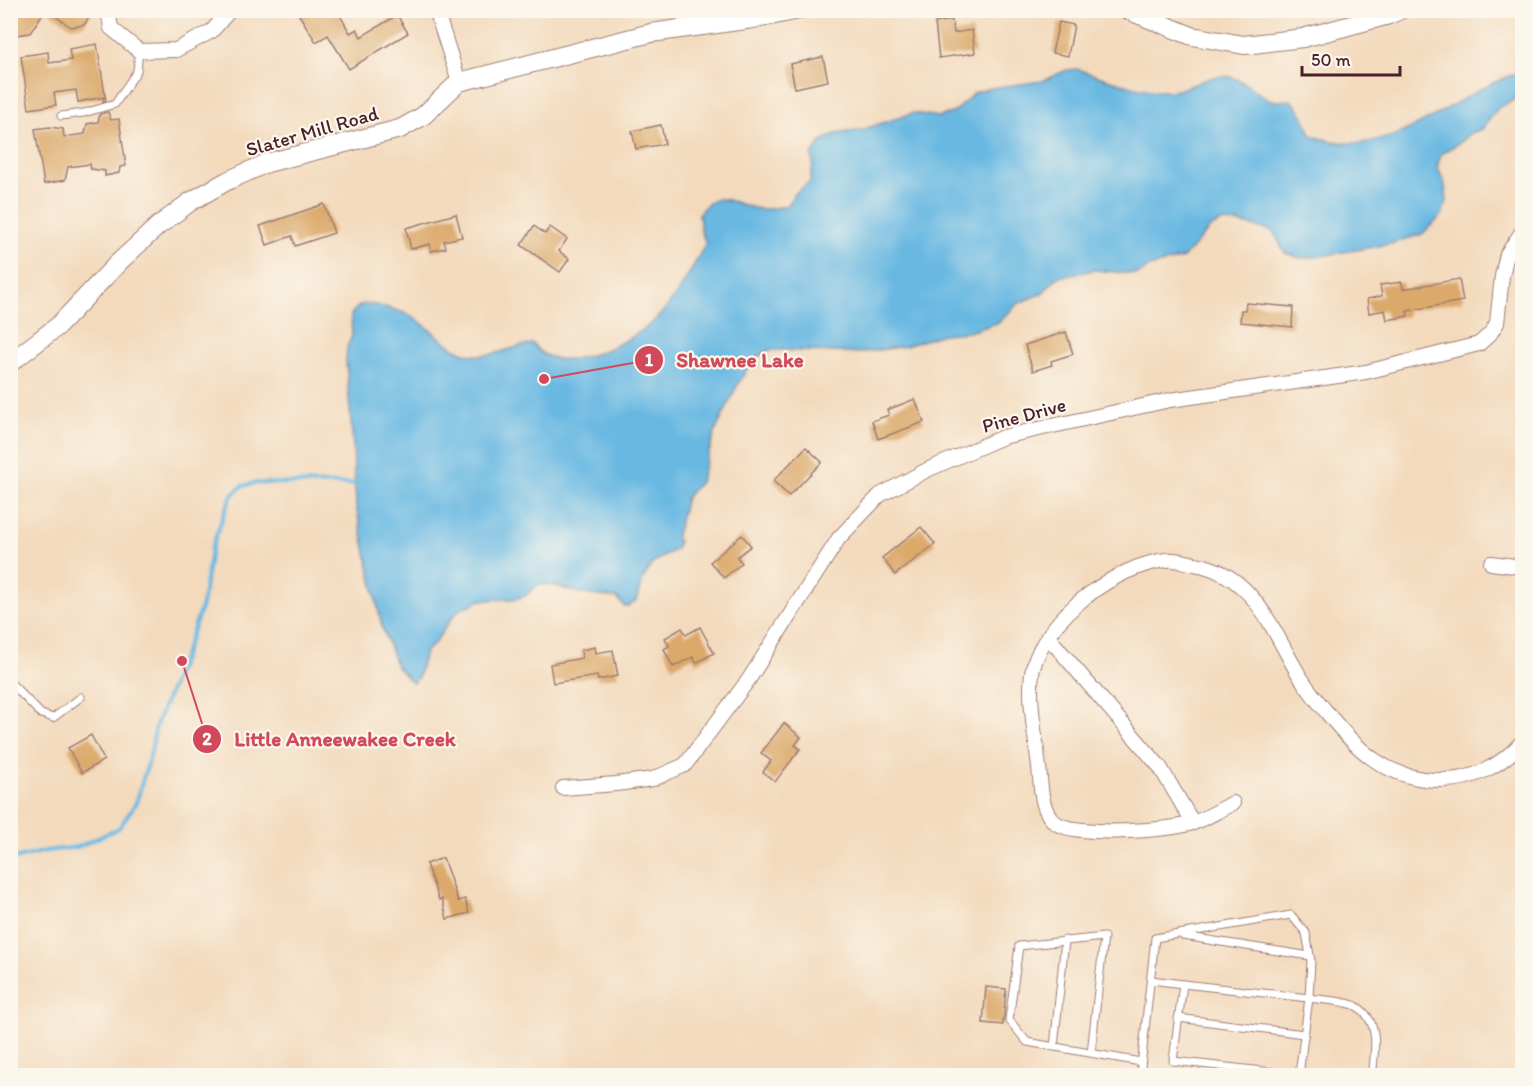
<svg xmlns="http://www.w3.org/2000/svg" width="1533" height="1086" viewBox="0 0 1533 1086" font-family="Itim,sans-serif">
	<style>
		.water { fill: #67b8e2; stroke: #586c86; stroke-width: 1.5 }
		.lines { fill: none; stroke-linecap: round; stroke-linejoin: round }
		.stream { stroke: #67b8e2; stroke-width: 4 }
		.building { fill: #dba96a }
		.service-casing { stroke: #9e7c74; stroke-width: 9 }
		.minor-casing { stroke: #9e7c74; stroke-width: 16 }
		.tertiary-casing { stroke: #9e7c74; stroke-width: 20 }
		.service { stroke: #fff; stroke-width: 7 }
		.minor { stroke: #fff; stroke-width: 14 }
		.tertiary { stroke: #fff; stroke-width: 18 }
		.labels { text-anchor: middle; stroke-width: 4.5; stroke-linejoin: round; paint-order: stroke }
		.street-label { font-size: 20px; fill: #4a1f2b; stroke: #fbf7ec }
		.leader { fill: none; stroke: #d1495b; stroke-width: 2 }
		.callout-dot { fill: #d1495b; stroke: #fbf7ec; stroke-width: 2 }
		.mark-label { font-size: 18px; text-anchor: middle; font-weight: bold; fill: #fff }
		.callout-label { font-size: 21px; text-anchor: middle; font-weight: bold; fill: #d1495b; stroke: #fbf7ec; stroke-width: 4.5; stroke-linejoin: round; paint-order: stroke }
	</style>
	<rect width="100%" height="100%" fill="#fbf7ec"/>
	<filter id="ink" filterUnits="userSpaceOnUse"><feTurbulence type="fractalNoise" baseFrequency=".0167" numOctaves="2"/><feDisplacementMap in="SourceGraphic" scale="12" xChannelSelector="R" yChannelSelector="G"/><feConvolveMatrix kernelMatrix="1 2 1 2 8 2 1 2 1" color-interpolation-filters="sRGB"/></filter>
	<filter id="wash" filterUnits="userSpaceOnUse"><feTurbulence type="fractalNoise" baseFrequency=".008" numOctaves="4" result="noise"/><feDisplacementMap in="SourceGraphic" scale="24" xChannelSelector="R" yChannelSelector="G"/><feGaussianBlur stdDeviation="1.35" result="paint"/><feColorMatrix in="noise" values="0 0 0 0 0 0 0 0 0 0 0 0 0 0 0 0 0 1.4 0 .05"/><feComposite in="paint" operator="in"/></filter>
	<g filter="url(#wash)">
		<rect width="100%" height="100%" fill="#f3dabd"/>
		<path class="water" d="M1077,69C1103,78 1150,95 1177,90C1196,86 1210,73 1231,77C1246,81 1257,94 1271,100C1276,102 1284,100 1290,100C1302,109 1306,121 1311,135C1394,168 1448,93 1522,72V95L1498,108L1482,129L1471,133L1462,141L1441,154L1437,167L1444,181L1447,201L1442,215L1422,234L1390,244L1315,257L1301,258L1285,253L1273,231L1240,223L1221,222L1211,227L1183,258L1149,267L1138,274L1094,270L1058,277L1042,293L1017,304L999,322L969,332L943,334L906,346L859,353L781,350H769L752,360L737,386L715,432L700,482L686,497L676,537L678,542L677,548L653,563L643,579L636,601L629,606H624L617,598L584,594L551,585L539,584L525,596L514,599L481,600L459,610L451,619L434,644L425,652L418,678L413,683L397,667L382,627L356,506L353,446L346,361L347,347L352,336L351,314C354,311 357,307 361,305C372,302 401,311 411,316C432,327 448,352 474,355C494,358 514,345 533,344C556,381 632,342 655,320C678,298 691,270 706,243L701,232L699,213C718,190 726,201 750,207C761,211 777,208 788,205L794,194L810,182L813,164L812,155L820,143L835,134L861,130L913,113L939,117L954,112L974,93L991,88L1042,81L1067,70Z"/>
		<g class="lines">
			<path class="stream" d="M10,860L46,851L78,847L119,828L136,803L151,752L156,725L182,661L202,605L211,550L225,511L232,495L242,486L255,483L354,484"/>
		</g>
		<g id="blocks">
			<g class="building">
				<path d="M10,10H45L30,33L10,36Z"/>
				<path d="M47,10H94L84,25L71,27Z"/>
				<path d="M296,10H337L350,33L357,29L361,37L397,15L408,33L349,69L328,35L316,42Z"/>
				<path d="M952,20L954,33L972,30L975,53L939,58L935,23Z"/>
				<path d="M1059,22L1074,25L1068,56L1052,53Z"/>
				<path d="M97,44L106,101L103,102L104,97L78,102L76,90L54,93L56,105L29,109L21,56L48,52L49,63L71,60L69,49Z"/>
				<path d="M823,57L828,81L795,88L790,64Z"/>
				<path d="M108,112L111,120L119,119L126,166L120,167L119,173L105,176V171L91,169L90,164L68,167L65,180L44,184L35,129L50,127L63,129L64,137L85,134L87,124L98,122L100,114Z"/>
				<path d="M661,125L665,144L636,149L632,131Z"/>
				<path d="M324,204L334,233L295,246L292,236L267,245L260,226Z"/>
				<path d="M456,214L462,237L444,241L446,248L431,251L430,244L411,249L406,228Z"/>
				<path d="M534,226L545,234L550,227L567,239L559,251L569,259L560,272L521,245Z"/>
				<path d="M1459,279L1463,301L1407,311L1408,316L1387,320L1385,310L1369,313L1367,299L1382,296L1380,285L1402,282L1403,289Z"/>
				<path d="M1246,303L1293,307L1292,327L1240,322L1241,310H1245Z"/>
				<path d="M1066,332L1073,354L1051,361L1052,365L1033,371L1025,345Z"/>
				<path d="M915,399L924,422L878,439L872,421L889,415L887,410Z"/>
				<path d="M806,447L822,462L789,496L773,481Z"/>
				<path d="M921,527L935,544L895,575L882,558Z"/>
				<path d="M742,535L751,546L737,557L742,563L724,578L710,562Z"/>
				<path d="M700,627L714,653L696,663L693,657L673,667L664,649L669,646L665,638L682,628L686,635Z"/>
				<path d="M595,647L596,653L613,650L618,676L598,680L597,676L553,683L550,664L582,658L581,650Z"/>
				<path d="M784,723L801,737L795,745L800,749L775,782L763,772L771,761L761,753Z"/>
				<path d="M91,735L104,760L82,773L68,748Z"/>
				<path d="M443,858L458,901L465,899L469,913L447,919L442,899L439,900L426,864Z"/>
				<path d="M986,987L1006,989L1003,1025L983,1023Z"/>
			</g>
		</g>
	</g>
	<g filter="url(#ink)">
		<use href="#blocks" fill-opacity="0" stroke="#9e7c74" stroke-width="1.5"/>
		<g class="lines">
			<defs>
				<g id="service">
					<path d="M61,116L84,113L115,104L137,71L139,51"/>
					<path d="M10,682L41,714L53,718L81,697"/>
					<path d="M1183,936L1310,956"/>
					<path d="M1151,980L1183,984"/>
					<path d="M1183,984L1309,998L1299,1075L1173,1061Z"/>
					<path d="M1178,1018L1304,1034"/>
					<path d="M1054,1047L1065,940"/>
					<path d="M1091,1053L1104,937L1019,946L1009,1020L1027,1042L1141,1062"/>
					<path d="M1140,1076L1155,938L1291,915L1306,933L1311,961L1309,998C1322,1000 1346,1001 1356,1006C1381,1020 1375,1052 1372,1076"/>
				</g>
				<g id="minor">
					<path d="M108,10L111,28L139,51L176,50L212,31L230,10"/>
					<path d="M436,10L459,82"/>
					<path d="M1491,563L1522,567"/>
					<path d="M1049,638L1160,767L1193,823"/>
					<path d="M563,788L616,784L653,779L685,765L749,679L839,538L880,495L927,470L1003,437L1170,400L1366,372L1479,344L1490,334L1497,323L1502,276L1507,254L1522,232"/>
					<path d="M1233,803C1220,810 1207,818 1193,823C1169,831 1076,837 1056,823C1040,812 1041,784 1039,767C1036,739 1027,695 1033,668C1046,617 1115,566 1166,560C1176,559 1185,562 1195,564C1254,574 1272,630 1299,675C1308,689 1318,702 1329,715C1359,752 1389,780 1440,780C1472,781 1501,766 1522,742"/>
				</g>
				<g id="tertiary">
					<path d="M1127,10L1192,36L1244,45L1303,38L1389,15L1400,10"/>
					<path d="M10,363L58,326L119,262L158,226L190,202L227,181L267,163L400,129L423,116L459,82L651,33L760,18L799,10"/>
				</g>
			</defs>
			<use href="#service" class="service-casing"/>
			<use href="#minor" class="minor-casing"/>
			<use href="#tertiary" class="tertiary-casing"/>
			<use href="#service" class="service"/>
			<use href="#minor" class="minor"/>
			<use href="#tertiary" class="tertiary"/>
		</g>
	</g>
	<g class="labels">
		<g class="street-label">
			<text transform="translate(312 131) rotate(-16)" y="7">Slater Mill Road</text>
			<text transform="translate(1024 415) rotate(-15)" y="7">Pine Drive</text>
		</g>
	</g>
	<path class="leader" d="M544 379L649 360M182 661L207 739"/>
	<g class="callout-dot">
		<circle cx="544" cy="379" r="6"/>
		<circle cx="182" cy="661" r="6"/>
		<circle cx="649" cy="360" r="15"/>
		<circle cx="207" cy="739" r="15"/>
	</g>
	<g class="mark-label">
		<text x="649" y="366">1</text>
		<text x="207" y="745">2</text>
	</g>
	<g class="callout-label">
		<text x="740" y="367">Shawnee Lake</text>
		<text x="345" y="746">Little Anneewakee Creek</text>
	</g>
	<rect width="1533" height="1086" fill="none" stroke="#fbf7ec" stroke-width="36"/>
	<path d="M1302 66v9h98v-9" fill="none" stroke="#4a1f2b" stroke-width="3"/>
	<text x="1311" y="66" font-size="18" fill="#4a1f2b" stroke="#fbf7ec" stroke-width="4.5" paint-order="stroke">50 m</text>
</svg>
